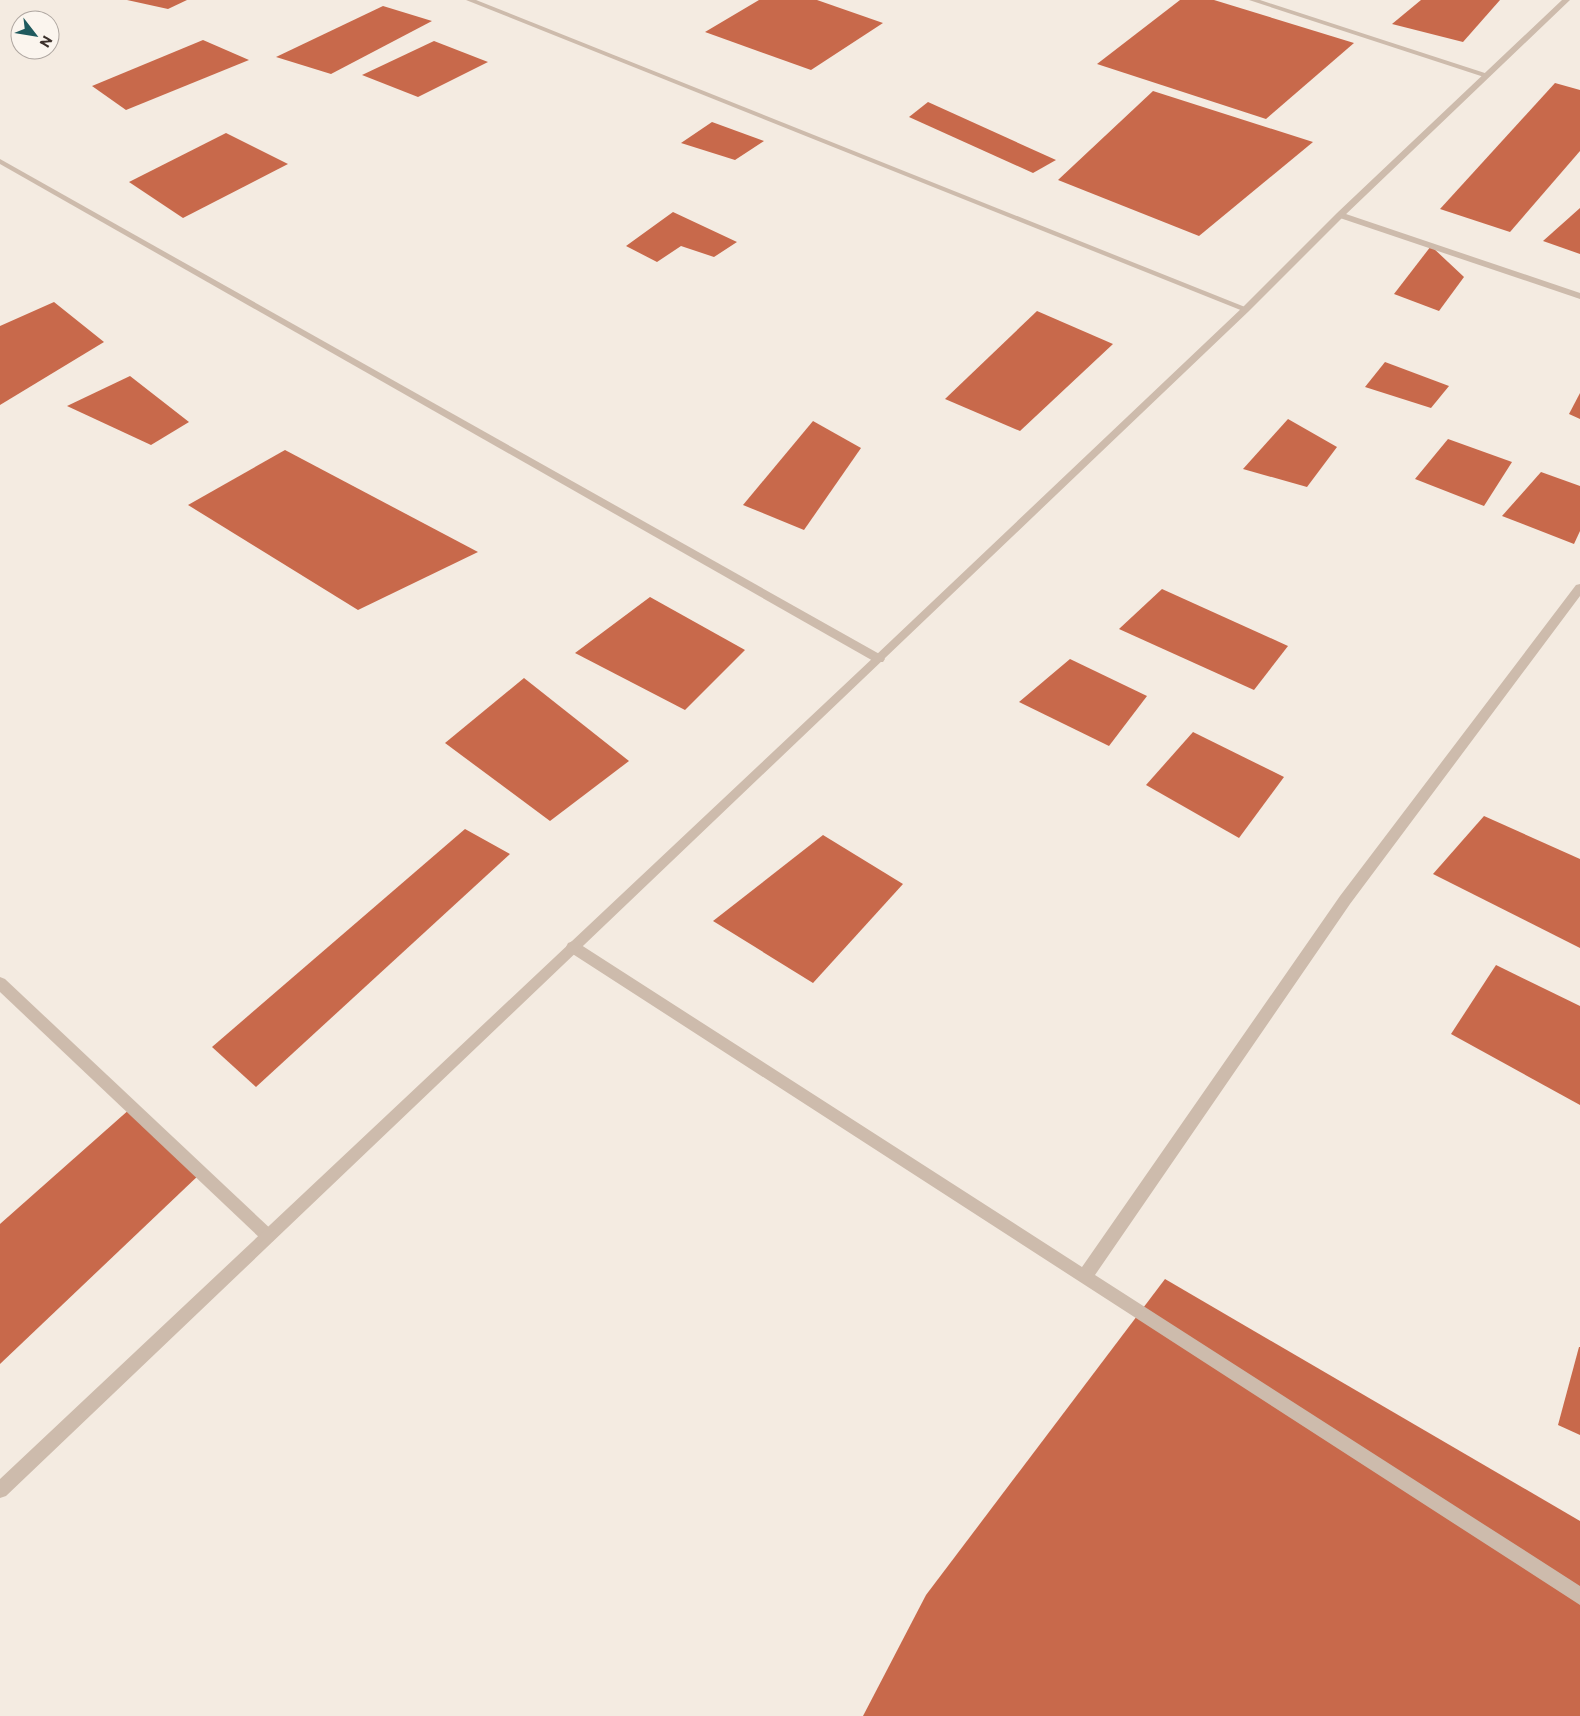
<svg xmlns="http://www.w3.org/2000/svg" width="1580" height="1716" viewBox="0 0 1580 1716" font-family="Commissioner,sans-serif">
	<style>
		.building { fill: #c8694b }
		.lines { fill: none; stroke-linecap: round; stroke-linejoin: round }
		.minor { fill: #cdbbac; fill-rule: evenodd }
		.tertiary { fill: #cdbbac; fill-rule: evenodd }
	</style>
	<rect width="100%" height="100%" fill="#f4ebe1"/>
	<g class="building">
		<path d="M127,0H187L168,9Z"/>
		<path d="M759,0H817L883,23L811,70L705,32Z"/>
		<path d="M1180,0H1214L1354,43L1266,119L1097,64Z"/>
		<path d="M1421,0H1500L1463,42L1392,24Z"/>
		<path d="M383,6L432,21L331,74L276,57Z"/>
		<path d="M203,40L249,60L126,110L92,86Z"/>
		<path d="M434,41L488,62L418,97L362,75Z"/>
		<path d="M1555,83L1580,90V151L1510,232L1440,209Z"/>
		<path d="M1153,91L1313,142L1199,236L1058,180Z"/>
		<path d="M928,102L1056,160L1033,173L909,117Z"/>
		<path d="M712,122L764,141L735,160L681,143Z"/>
		<path d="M226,133L288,164L183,218L129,182Z"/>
		<path d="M1580,208V254L1543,241Z"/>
		<path d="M673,212L737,242L714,257L681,246L657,262L626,246Z"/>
		<path d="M1431,246L1464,277L1439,311L1394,294Z"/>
		<path d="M54,302L104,342L0,405V326Z"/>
		<path d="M1037,311L1113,344L1020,431L945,399Z"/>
		<path d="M1385,362L1449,386L1431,408L1365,387Z"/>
		<path d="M130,376L189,422L151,445L67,406Z"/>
		<path d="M1580,393V419L1569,414Z"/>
		<path d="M1288,419L1337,447L1307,487L1243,469Z"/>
		<path d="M813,421L861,448L804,530L743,505Z"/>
		<path d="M1448,439L1512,462L1484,506L1415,479Z"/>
		<path d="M285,450L478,552L358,610L188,505Z"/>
		<path d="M1541,472L1580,486V531L1574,544L1502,516Z"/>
		<path d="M1162,589L1288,646L1254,690L1119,629Z"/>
		<path d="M650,597L745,650L685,710L575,653Z"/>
		<path d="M1070,659L1147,696L1109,746L1019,702Z"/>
		<path d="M524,678L629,761L550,821L445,743Z"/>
		<path d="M1193,732L1284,777L1239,838L1146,785Z"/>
		<path d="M1484,816L1580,859V948L1433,874Z"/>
		<path d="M465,829L510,854L256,1087L212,1047Z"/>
		<path d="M823,835L903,884L813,983L713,921Z"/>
		<path d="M1496,965L1580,1006V1105L1451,1034Z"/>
		<path d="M131,1108L201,1173L0,1364V1224Z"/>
		<path d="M1165,1279L1580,1521V1716H863L926,1595Z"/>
		<path d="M1579,1347H1580V1435L1558,1425Z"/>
	</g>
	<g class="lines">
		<g class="minor">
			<path d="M466,0H476L1250,309L1246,312L1243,311Z"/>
			<path d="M1249,0H1260L1491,75L1484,77Z"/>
			<path d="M0,159L883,656L885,659L883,662H875L0,164Z"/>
			<path d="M1340,212L1580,293V299L1337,217L1336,215Z"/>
			<path d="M1580,584V596L1350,904L1095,1275L1580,1586V1605L568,951L566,947L568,943L573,941L578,943L1082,1267L1340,896L1576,585Z"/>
			<path d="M0,977L5,979L273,1231L275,1236L273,1241L268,1243L263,1241L0,992Z"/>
		</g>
		<path class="tertiary" d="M1562,0H1570L1343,217L1249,311L6,1496L0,1498V1479L875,656L1243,307L1337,213Z"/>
	</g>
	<g transform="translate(35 35) rotate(121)"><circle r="24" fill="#fbf5ee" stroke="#aea6a0"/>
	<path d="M0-4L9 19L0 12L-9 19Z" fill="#1f5a5e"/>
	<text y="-8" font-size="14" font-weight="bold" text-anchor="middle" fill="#3b302b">N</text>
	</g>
</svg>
